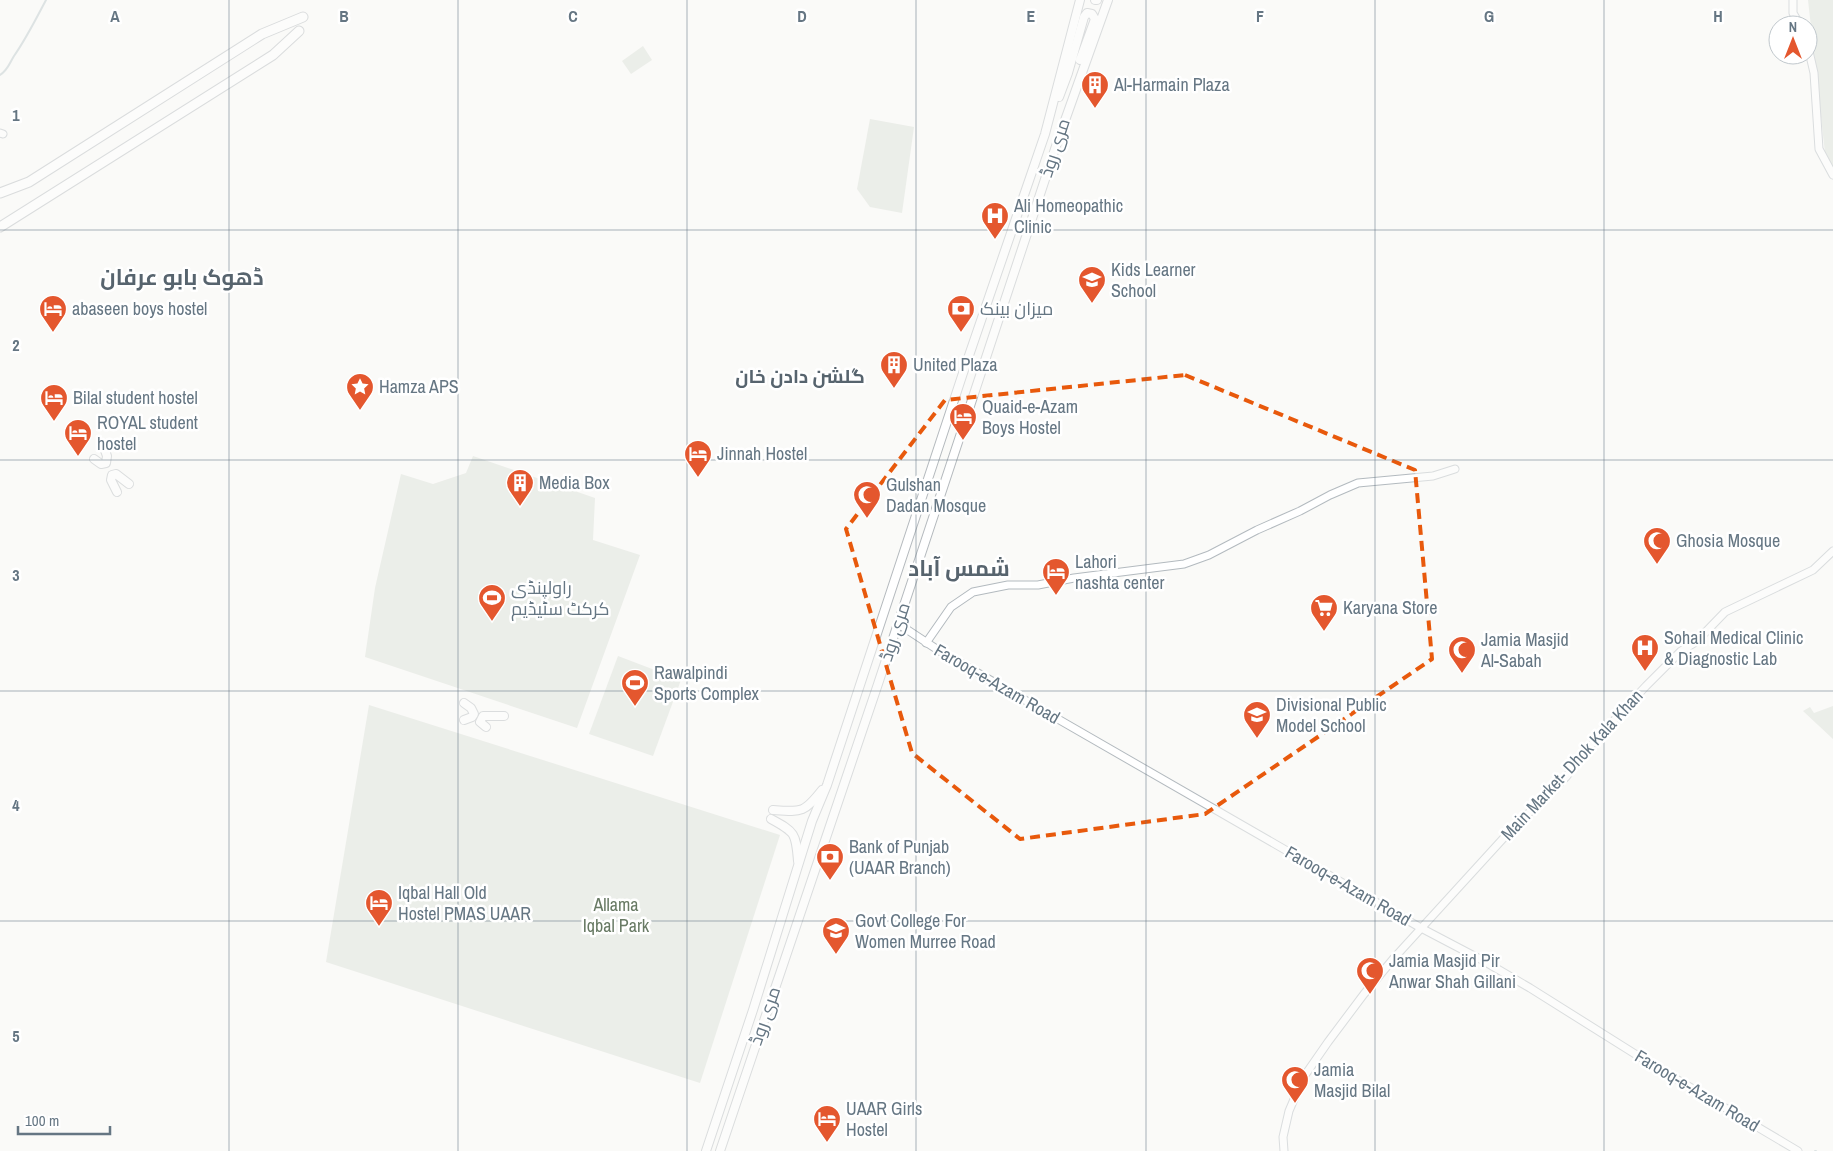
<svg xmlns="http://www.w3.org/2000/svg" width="1833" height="1151" viewBox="0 0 1833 1151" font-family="'Archivo Narrow',Cairo,sans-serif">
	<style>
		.green { fill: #dadfd7 }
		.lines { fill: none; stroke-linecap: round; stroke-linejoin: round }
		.stream { stroke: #bbc7cb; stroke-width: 2 }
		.secondary-casing { stroke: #b3babf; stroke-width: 9 }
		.primary-casing { stroke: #b5babe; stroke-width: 10 }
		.highway-casing { stroke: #b4b9bd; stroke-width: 11 }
		.secondary { stroke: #fff; stroke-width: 7 }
		.primary { stroke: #fff; stroke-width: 8 }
		.highway { stroke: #fff; stroke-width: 9 }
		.marked { fill: none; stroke: #e8590c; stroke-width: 4; stroke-dasharray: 10 6; stroke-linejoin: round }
		.grid { fill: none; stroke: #657683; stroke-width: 1; stroke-opacity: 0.55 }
		.labels { text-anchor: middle; stroke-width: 5; stroke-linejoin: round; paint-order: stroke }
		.poi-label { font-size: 18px; fill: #657683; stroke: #fff; text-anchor: start }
		.street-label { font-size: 18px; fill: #657683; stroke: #fff }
		.park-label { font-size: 18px; fill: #687a64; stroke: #fff }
		.neighbourhood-label { font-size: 19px; font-weight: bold; fill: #57646e; stroke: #fff }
		.district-label { font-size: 22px; font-weight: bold; fill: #57646e; stroke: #fff }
		.grid-label { font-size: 16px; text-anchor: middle; font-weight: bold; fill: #657683; stroke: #fff; stroke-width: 5; stroke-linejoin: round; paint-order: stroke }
	</style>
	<rect width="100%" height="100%" fill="#fafaf8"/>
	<g class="green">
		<path d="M1808,0H1833V172L1826,162Z"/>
		<path d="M643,46L652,60L631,74L622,61Z"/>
		<path d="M870,119L914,127L902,213L870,207L857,189Z"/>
		<path d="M473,456L595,498L593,540L640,555L577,728L365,657L375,588L401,474L433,484L466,473Z"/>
		<path d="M618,656L681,680L653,756L589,734Z"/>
		<path d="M369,705L780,835L700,1083L326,962Z"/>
		<path d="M1833,706V739L1803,711L1810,707L1814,713Z"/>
	</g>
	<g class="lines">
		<g class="stream">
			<path d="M0,75C8,70 9,64 14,56C26,39 36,19 46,0"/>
			<path d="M1815,1151H1816"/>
		</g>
		<defs>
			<g id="secondary">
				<path d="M1793,0V13L1800,25"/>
				<path d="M1808,47L1814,73L1819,149L1833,175"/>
				<path d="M0,133L3,134"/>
				<path d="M897,623L938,650L1421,928L1482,960L1530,988L1651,1064L1798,1151"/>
				<path d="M926,643L951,607L973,592L1008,585H1038L1074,578L1184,564L1209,555L1257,530L1300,511L1330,495L1358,483L1433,476L1455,469"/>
				<path d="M1284,1151L1283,1137L1289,1111L1303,1078L1328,1042L1364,994L1394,958L1510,831L1566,777L1590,746L1607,730L1616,718L1646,686L1681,651L1696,642L1725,612L1813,570L1833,551"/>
			</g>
			<g id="primary">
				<path d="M1095,0H1097"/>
				<path d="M1059,97L1068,73L1084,17L1087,13L1092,14L1095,19L1080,60"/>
				<path d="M94,459L101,464L106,463L107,456L103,445"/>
				<path d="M117,492L111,480L112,475L116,474L129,484"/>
				<path d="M464,720L472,717L474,714L471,708L464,703"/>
				<path d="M486,727L480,722L483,716H504"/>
				<path d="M773,810C802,812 804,813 822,790"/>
				<path d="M771,819C795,832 796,833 798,861"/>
				<path d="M706,1151L753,1010L812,821L827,785L963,373L1045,134L1080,0"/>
				<path d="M720,1151L878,684L1058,140L1108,0"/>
			</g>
			<g id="highway">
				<path d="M0,193L29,182L262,34L303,17"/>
				<path d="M0,227L273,55L299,31"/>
			</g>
		</defs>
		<use href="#secondary" class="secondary-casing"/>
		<use href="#primary" class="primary-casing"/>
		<use href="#highway" class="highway-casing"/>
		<use href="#secondary" class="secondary"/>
		<use href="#primary" class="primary"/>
		<use href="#highway" class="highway"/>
	</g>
	<path d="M0 0H1833V1151H0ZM1185,375L1415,470L1432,659L1205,814L1020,839L912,753L846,529L945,400Z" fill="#fafaf8" fill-opacity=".55" fill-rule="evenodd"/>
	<path class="marked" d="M1185,375L1415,470L1432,659L1205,814L1020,839L912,753L846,529L945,400Z"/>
	<path class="grid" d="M229,0V1151M458,0V1151M687,0V1151M916,0V1151M1146,0V1151M1375,0V1151M1604,0V1151M0,230H1833M0,460H1833M0,691H1833M0,921H1833"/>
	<defs>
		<symbol id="building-pin" viewBox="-11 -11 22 30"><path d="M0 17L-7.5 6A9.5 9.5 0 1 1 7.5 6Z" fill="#e4572e" stroke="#fff"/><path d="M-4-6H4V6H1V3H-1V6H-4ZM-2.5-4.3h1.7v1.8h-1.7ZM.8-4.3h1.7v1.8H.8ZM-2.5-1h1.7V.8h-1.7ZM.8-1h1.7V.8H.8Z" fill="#fff"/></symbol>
		<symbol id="hospital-pin" viewBox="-11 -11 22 30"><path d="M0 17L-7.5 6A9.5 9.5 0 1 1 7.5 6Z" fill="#e4572e" stroke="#fff"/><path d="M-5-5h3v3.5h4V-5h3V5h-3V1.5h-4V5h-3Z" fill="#fff"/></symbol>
		<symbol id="school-pin" viewBox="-11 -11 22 30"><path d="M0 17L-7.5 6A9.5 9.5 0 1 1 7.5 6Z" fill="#e4572e" stroke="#fff"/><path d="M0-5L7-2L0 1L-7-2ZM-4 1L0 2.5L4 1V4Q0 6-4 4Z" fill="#fff"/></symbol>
		<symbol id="hotel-pin" viewBox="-11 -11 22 30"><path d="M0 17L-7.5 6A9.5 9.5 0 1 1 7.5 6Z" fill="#e4572e" stroke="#fff"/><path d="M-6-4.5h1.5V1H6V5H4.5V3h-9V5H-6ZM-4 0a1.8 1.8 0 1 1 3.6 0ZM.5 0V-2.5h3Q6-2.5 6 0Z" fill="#fff"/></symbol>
		<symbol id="bank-pin" viewBox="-11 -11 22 30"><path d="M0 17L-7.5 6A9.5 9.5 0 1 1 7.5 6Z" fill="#e4572e" stroke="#fff"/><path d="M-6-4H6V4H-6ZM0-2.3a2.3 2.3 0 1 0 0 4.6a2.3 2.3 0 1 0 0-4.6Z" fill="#fff"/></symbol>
		<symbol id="sight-pin" viewBox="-11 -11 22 30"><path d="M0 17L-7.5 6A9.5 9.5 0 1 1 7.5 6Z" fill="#e4572e" stroke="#fff"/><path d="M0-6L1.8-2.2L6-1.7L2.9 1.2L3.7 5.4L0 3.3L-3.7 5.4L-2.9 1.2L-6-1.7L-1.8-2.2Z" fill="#fff"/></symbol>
		<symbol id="mosque-pin" viewBox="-11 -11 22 30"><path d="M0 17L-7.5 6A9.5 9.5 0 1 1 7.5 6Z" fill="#e4572e" stroke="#fff"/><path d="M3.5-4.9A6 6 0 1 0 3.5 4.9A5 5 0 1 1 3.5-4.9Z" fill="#fff"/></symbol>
		<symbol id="stadium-pin" viewBox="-11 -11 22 30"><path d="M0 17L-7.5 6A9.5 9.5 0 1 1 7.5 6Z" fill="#e4572e" stroke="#fff"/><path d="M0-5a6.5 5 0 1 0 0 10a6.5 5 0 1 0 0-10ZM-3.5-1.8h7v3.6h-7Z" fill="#fff"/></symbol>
		<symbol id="supermarket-pin" viewBox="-11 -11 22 30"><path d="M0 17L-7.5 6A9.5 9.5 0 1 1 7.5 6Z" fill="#e4572e" stroke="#fff"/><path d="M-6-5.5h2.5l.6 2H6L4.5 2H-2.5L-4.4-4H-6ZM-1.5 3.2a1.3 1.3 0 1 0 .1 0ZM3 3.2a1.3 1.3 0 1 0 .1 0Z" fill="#fff"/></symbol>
		<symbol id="university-pin" viewBox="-11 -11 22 30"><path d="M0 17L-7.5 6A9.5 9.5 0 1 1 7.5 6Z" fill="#e4572e" stroke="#fff"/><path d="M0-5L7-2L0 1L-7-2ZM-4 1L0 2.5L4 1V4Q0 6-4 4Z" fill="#fff"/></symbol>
	</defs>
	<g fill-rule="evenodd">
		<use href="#building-pin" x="1079" y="69" width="32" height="43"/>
		<use href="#hospital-pin" x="979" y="200" width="32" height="43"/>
		<use href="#school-pin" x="1076" y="264" width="32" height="43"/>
		<use href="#hotel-pin" x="37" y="293" width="32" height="43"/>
		<use href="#bank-pin" x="945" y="293" width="32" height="43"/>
		<use href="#building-pin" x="878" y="349" width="32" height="43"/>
		<use href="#sight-pin" x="344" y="371" width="32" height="43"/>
		<use href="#hotel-pin" x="38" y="382" width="32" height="43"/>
		<use href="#hotel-pin" x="947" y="401" width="32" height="43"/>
		<use href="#hotel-pin" x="62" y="417" width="32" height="43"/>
		<use href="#hotel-pin" x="682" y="438" width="32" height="43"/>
		<use href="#building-pin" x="504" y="467" width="32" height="43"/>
		<use href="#mosque-pin" x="851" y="479" width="32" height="43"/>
		<use href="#mosque-pin" x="1641" y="525" width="32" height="43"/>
		<use href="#hotel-pin" x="1040" y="556" width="32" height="43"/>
		<use href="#stadium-pin" x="476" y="582" width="32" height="43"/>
		<use href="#supermarket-pin" x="1308" y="592" width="32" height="43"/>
		<use href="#hospital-pin" x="1629" y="632" width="32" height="43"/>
		<use href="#mosque-pin" x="1446" y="634" width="32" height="43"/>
		<use href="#stadium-pin" x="619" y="667" width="32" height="43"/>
		<use href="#school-pin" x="1241" y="699" width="32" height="43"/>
		<use href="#bank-pin" x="814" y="841" width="32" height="43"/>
		<use href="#hotel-pin" x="363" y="887" width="32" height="43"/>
		<use href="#university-pin" x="820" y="915" width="32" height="43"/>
		<use href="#mosque-pin" x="1354" y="955" width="32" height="43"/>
		<use href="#mosque-pin" x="1279" y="1064" width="32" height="43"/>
		<use href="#hotel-pin" x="811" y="1103" width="32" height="43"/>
	</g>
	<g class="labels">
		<g class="poi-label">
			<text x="1114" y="91">Al-Harmain Plaza</text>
			<text x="1014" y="212">Ali Homeopathic<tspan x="1014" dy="21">Clinic</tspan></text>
			<text x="1111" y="276">Kids Learner<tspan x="1111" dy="21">School</tspan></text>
			<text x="72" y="315">abaseen boys hostel</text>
			<text x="980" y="315">میزان بینک</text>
			<text x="913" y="371">United Plaza</text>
			<text x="379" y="393">Hamza APS</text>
			<text x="73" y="404">Bilal student hostel</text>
			<text x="982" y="413">Quaid-e-Azam<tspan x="982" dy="21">Boys Hostel</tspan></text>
			<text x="97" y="429">ROYAL student<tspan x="97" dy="21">hostel</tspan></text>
			<text x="717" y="460">Jinnah Hostel</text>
			<text x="539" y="489">Media Box</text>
			<text x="886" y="491">Gulshan<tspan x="886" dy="21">Dadan Mosque</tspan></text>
			<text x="1676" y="547">Ghosia Mosque</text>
			<text x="1075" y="568">Lahori<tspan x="1075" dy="21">nashta center</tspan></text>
			<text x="511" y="594">راولپنڈی<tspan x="511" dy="21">کرکٹ سٹیڈیم</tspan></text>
			<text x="1343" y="614">Karyana Store</text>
			<text x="1664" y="644">Sohail Medical Clinic<tspan x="1664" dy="21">&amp; Diagnostic Lab</tspan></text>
			<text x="1481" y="646">Jamia Masjid<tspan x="1481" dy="21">Al-Sabah</tspan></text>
			<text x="654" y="679">Rawalpindi<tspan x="654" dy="21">Sports Complex</tspan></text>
			<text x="1276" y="711">Divisional Public<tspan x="1276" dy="21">Model School</tspan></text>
			<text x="849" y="853">Bank of Punjab<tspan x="849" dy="21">(UAAR Branch)</tspan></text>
			<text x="398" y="899">Iqbal Hall Old<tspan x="398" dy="21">Hostel PMAS UAAR</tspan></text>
			<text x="855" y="927">Govt College For<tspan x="855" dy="21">Women Murree Road</tspan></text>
			<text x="1389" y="967">Jamia Masjid Pir<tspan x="1389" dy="21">Anwar Shah Gillani</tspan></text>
			<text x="1314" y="1076">Jamia<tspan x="1314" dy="21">Masjid Bilal</tspan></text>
			<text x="846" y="1115">UAAR Girls<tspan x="846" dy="21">Hostel</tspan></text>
		</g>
		<g class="street-label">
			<text transform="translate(1055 148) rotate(-72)" y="6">مری روڈ</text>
			<text transform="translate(895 632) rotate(-72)" y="6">مری روڈ</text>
			<text transform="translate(997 684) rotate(30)" y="6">Farooq-e-Azam Road</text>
			<text transform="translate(1572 765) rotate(-47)" y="6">Main Market- Dhok Kala Khan</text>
			<text transform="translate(1348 886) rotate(30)" y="6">Farooq-e-Azam Road</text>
			<text transform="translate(765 1016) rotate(-71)" y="6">مری روڈ</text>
			<text transform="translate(1697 1091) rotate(31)" y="6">Farooq-e-Azam Road</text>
		</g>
		<g class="park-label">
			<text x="616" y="911">Allama<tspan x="616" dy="21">Iqbal Park</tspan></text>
		</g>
		<g class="neighbourhood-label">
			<text x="800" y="383">گلشن دادن خان</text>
		</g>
		<g class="district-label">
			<text x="182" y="285">ڈھوک بابو عرفان</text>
			<text x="959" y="576">شمس آباد</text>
		</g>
	</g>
	<g class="grid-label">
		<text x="115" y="22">A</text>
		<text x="344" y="22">B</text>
		<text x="573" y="22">C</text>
		<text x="802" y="22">D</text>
		<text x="1031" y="22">E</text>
		<text x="1260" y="22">F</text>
		<text x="1489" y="22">G</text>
		<text x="1718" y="22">H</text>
		<text x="16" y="121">1</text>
		<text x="16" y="351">2</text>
		<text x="16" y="581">3</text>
		<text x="16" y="811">4</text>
		<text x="16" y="1042">5</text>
	</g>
	<g transform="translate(1793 40)"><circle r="24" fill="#ffffff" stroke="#c1c8cd"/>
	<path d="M0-4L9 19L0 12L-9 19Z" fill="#e4572e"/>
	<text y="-8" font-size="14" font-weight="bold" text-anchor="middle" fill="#657683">N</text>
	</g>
	<path d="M18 1126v8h92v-8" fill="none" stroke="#657683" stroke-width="2.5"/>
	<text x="25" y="1126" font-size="15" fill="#657683" stroke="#ffffff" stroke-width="4" paint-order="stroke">100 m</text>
</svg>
